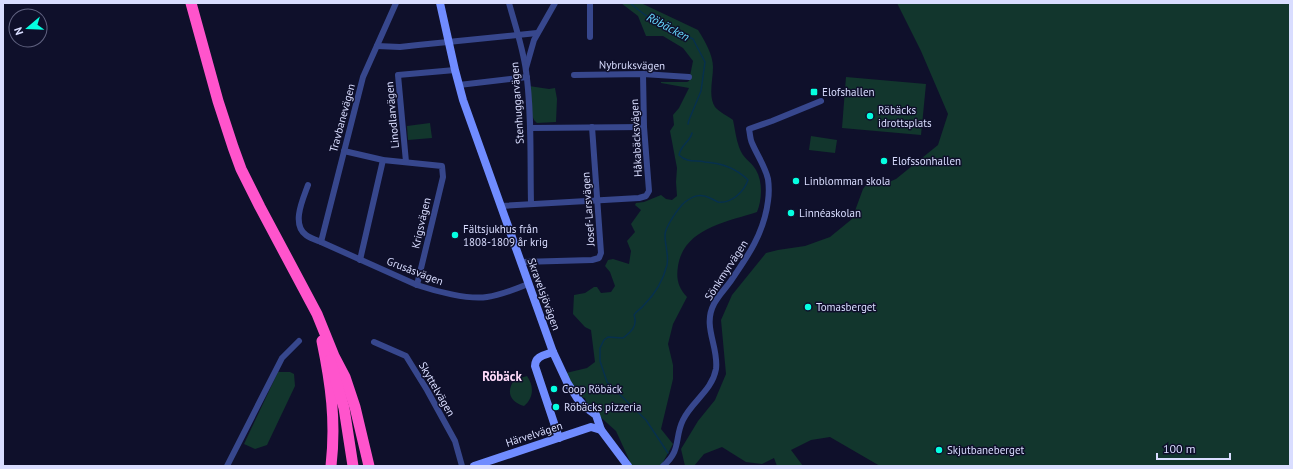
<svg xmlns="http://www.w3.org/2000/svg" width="1293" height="469" viewBox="0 0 1293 469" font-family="'PT Sans',sans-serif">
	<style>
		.green { fill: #12362d }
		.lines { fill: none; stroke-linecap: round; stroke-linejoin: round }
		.stream { stroke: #07304d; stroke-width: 1.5 }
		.street { stroke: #37478d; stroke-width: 6 }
		.secondary { stroke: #708cff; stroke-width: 8 }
		.highway { stroke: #ff54cc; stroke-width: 11 }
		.poi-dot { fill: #05ffe1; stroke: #0f102b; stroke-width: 1.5 }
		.labels { text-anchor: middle; stroke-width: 3; stroke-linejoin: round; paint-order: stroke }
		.street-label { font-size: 11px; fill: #d9ddff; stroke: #0f102b }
		.poi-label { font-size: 11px; fill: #d9ddff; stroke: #0f102b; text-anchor: start }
		.water-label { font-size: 12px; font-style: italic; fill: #67daff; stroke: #0f102b }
		.quarter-label { font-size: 13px; font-weight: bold; fill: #ffdbfa; stroke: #0f102b }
	</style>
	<rect width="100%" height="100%" fill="#0f102b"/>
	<g class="green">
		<path d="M621,3H642L643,4L698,30C705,41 713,55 713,67C713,80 708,96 715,107C719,112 728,116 733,120C735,129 736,139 739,147C743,159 751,161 756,170C763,182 762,200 757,212C727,222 684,228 678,266C676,279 678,287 687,297L673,324L668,344L673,365V379L661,429L673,444L662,464L658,466H632L616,431L587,405L585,398L578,396L566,373L587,368L595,362L591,330L585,327L573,314L574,295L585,293L594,287H597L601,293L611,292L615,286L610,272L605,266L608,260L613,259L629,264L631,251L627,241L635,232L631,224L641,210L635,205L636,203L644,202L661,195L666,199L672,200L677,196L676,182L677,168L670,131L674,125L673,115L679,108L689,88L661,83V82H687L689,81L693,61L683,48L663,36H646L638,16Z"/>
		<path d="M897,3H1290V466H880L830,437L811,440L791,450L803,466H777L774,458L762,464L746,462L722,447L704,454L694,466H685L681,449L698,421L715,400L726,374L721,320L732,295L766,253L778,250L805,246L830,237L852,219L863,189L867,184L877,182H889L896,179L938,145L948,114L921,51Z"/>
		<path d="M846,77L926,84L921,135L842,128Z"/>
		<path d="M529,86L549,89L555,88L557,99L556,122L537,123L534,120L531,113L532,105Z"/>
		<path d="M430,123L432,138L408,140L407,126Z"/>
		<path d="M811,136L837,140L835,153L809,150Z"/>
		<path d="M278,372H290L294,374L295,386L267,445L255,449L244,444Z"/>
		<path d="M527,376C534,386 534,398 524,406C510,402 506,392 514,380Z"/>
	</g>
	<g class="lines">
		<g class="stream">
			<path d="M630,3L645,15L693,39L705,62L701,91L689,120L688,124"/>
			<path d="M668,453L646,420L607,382L600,361V348L604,340L608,337L623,338C631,332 638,326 634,315C636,311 641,309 644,305C655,294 663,281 667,265C669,255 665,246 665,235C665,227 679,207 685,202C693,196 700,193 710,198C712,199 716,201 718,202C731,204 744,192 748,180C737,169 721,163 705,162C695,160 687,163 679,155C681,144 690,142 692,133"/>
		</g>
		<g class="street">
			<path d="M509,3C515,25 523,48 526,71C532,113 530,161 531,203"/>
			<path d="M590,3V37"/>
			<path d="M377,46L400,47L418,45L537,33"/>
			<path d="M526,68L534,40L555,3"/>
			<path d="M574,75L643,74L689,77"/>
			<path d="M459,85L527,77"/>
			<path d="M530,128L644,127"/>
			<path d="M344,151L383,160L442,166L443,177L417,285"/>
			<path d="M406,162L398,75L455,70"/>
			<path d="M308,185C303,199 291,224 306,235C310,238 316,240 321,242L417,285C435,291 468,300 487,297C501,295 516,289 528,284"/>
			<path d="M501,206L639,198L646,196L649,191L644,127L643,74"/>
			<path d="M321,242L363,77L396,3"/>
			<path d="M360,260L383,160"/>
			<path d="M521,262L592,260L599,258L601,253L592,127"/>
			<path d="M374,342L406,356L427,390L455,441L462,466"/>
			<path d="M227,466L282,358L299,341"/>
			<path d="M663,466C682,450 674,438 683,420C692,401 712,391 716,369C719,347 702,326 714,304C718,296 725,289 730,282C748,256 764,233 768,201C769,194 769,186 768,179C765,166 757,155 752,143C750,139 750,133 749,129L772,121L821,101"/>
		</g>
		<g class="secondary">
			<path d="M440,3L455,70L463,100L553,352L567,382L577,398L584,406L596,415L601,430L628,466"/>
			<path d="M553,352C545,355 535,356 535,366L559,438"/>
			<path d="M474,466L591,427L601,430"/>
		</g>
		<g class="highway">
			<path d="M191,3L218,101L233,147L241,169L260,207L317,314L334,356L345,377L355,407L369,466"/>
			<path d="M322,341C331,384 336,422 331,466"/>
			<path d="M330,360L344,408L353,466"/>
		</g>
	</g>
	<g class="poi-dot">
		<rect x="810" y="88" width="8" height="8" rx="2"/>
		<circle cx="870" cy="116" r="4"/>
		<circle cx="884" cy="161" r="4"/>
		<circle cx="796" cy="181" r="4"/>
		<circle cx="791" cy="213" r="4"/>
		<circle cx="455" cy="235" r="4"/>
		<circle cx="808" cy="307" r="4"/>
		<circle cx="554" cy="389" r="4"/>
		<circle cx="556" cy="407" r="4"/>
		<circle cx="939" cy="450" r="4"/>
	</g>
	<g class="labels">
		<g class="street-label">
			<text transform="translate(632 65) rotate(1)" y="4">Nybruksvägen</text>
			<text transform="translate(517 103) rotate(-94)" y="4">Stenhuggarvägen</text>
			<text transform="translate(392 115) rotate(-95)" y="4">Linodlarvägen</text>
			<text transform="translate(342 118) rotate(-75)" y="4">Travbanevägen</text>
			<text transform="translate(636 138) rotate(-93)" y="4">Håkabäcksvägen</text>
			<text transform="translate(588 209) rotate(-94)" y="4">Josef-Larsvägen</text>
			<text transform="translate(421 223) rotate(-77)" y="4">Krigsvägen</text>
			<text transform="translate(726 270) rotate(-57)" y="4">Sönkmyrvägen</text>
			<text transform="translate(415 271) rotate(21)" y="4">Grusåsvägen</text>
			<text transform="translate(544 294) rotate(70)" y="4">Skravelsjövägen</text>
			<text transform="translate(437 389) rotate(60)" y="4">Skyttelvägen</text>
			<text transform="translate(534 434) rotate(-18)" y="4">Härvelvägen</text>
		</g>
		<g class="poi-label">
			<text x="822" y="96">Elofshallen</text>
			<text x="878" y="114">Röbäcks<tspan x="878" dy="13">idrottsplats</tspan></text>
			<text x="892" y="165">Elofssonhallen</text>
			<text x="804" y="185">Linblomman skola</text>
			<text x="799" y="217">Linnéaskolan</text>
			<text x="463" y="233">Fältsjukhus från<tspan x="463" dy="13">1808-1809 år krig</tspan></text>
			<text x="816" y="311">Tomasberget</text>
			<text x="562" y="393">Coop Röbäck</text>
			<text x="564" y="411">Röbäcks pizzeria</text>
			<text x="947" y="454">Skjutbaneberget</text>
		</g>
		<g class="water-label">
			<text transform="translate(668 27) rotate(28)" y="4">Röbäcken</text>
		</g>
		<g class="quarter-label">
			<text x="502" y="381">Röbäck</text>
		</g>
	</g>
	<rect width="1293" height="469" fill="none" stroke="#d9ddff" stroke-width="8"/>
	<g transform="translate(28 28) rotate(251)"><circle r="19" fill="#0f102b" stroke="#606280"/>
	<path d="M0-3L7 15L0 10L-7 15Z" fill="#05ffe1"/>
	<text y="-6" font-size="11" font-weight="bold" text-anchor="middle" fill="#d9ddff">N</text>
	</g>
	<path d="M1157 453v6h73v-6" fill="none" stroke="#d9ddff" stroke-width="2"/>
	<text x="1163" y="453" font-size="12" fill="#d9ddff" stroke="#0f102b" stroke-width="3" paint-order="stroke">100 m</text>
</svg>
